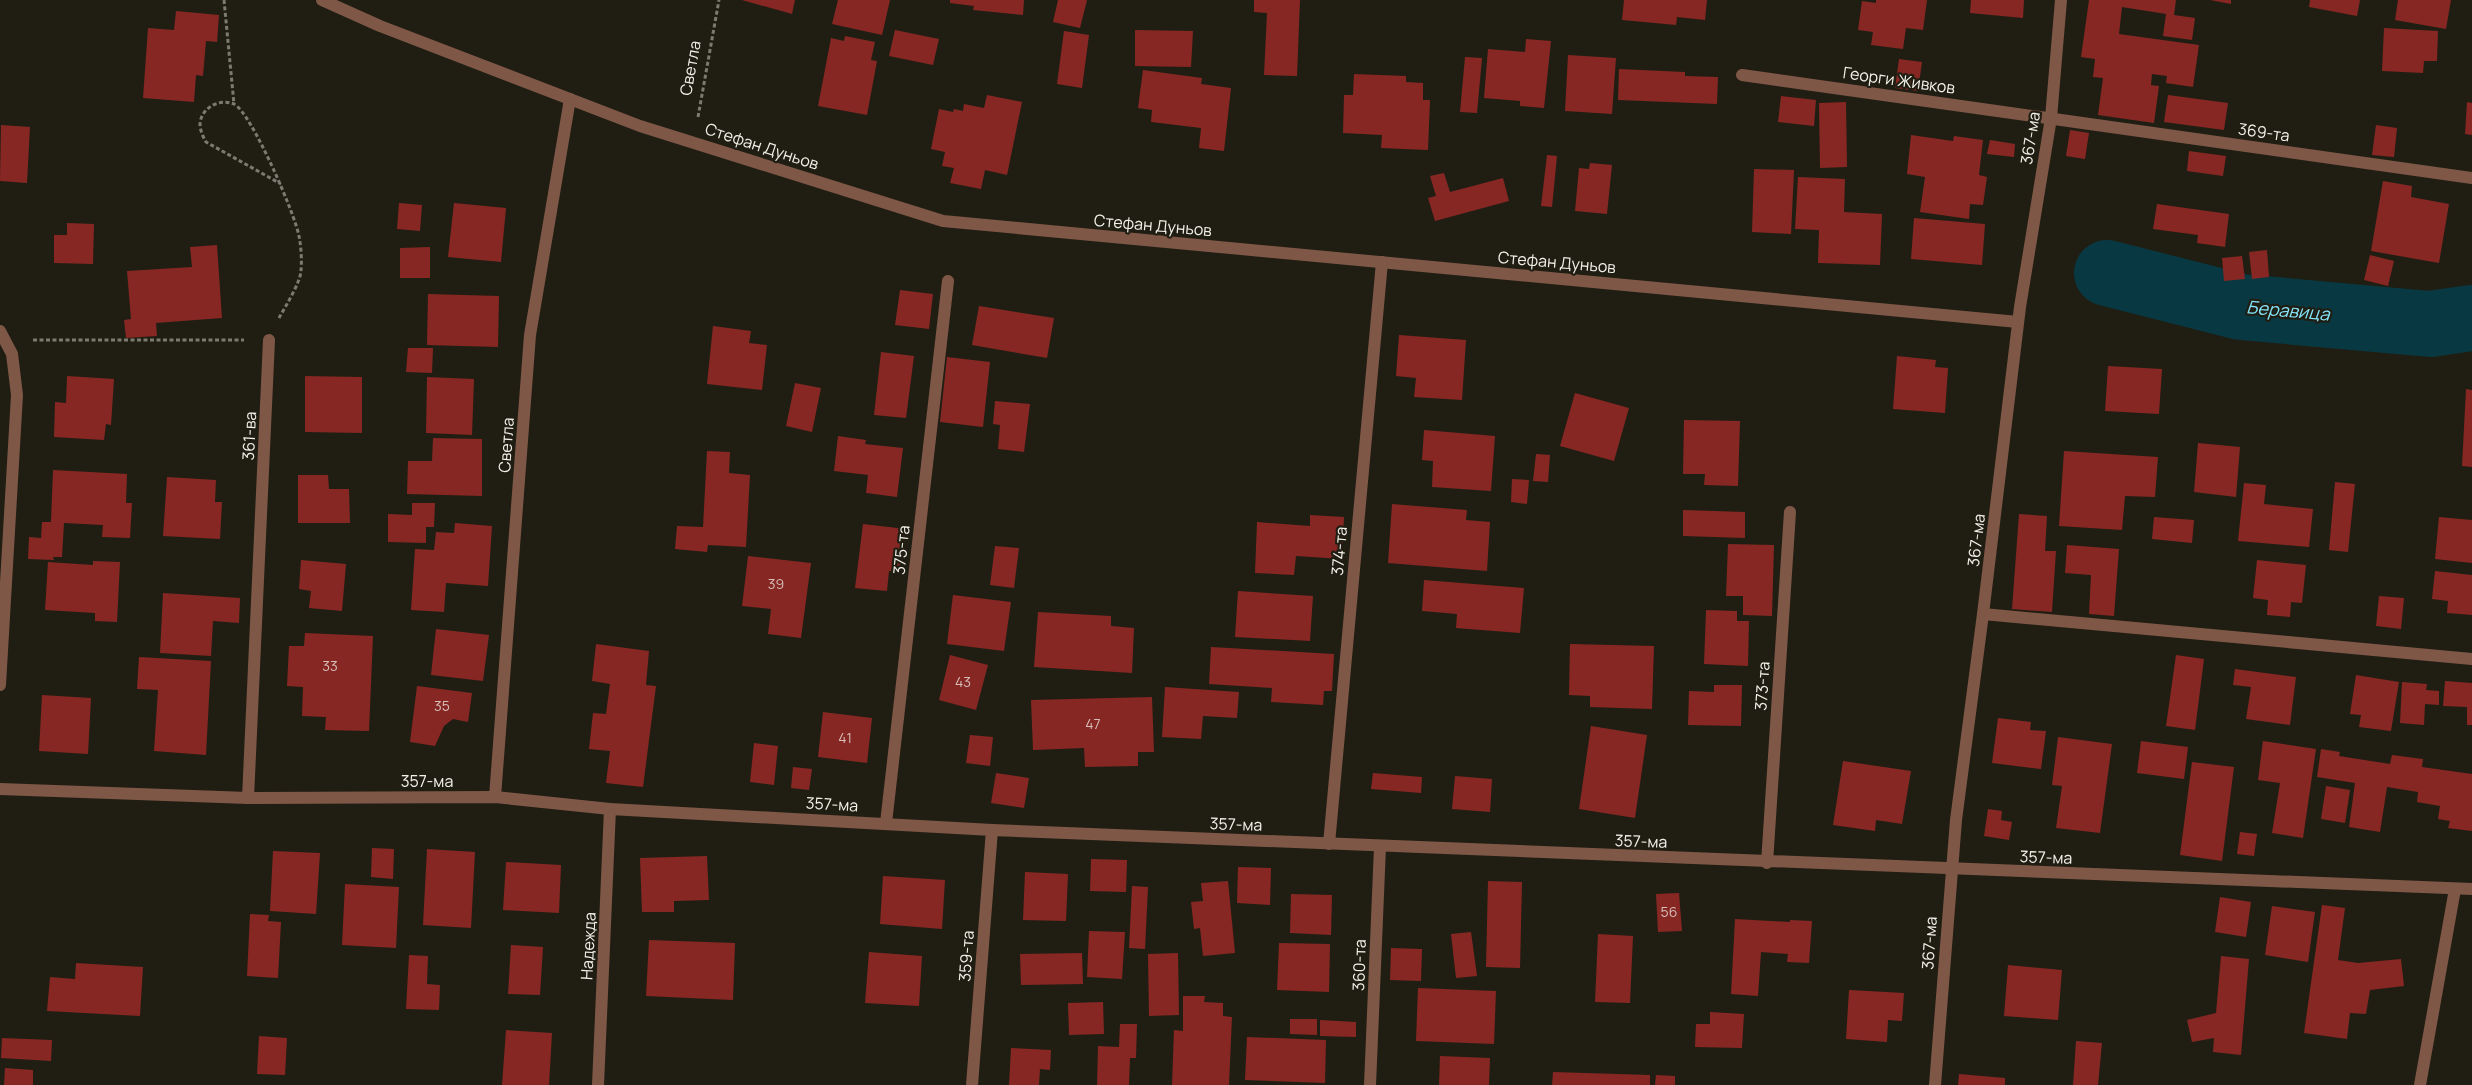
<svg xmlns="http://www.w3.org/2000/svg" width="2472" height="1085" viewBox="0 0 2472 1085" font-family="Manrope,sans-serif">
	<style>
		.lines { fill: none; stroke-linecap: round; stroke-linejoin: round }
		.river { stroke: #083943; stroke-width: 66 }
		.building { fill: #862723 }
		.path { stroke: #7c7b71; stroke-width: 3; stroke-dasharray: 4 2.5; stroke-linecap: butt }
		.lane { stroke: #7f5747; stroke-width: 12 }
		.street { stroke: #7f5747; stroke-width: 12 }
		.labels { text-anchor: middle; stroke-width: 4.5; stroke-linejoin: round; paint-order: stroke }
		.number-label { font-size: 14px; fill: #d7beb8 }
		.street-label { font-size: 16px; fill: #f2f1e9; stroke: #201e13 }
		.water-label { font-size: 18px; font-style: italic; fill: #85e5fb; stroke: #201e13 }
	</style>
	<rect width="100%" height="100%" fill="#201e13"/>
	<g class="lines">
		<path class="river" d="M2107,273L2241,307L2430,324L2472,318"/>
	</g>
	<g class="building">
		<path d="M742,0H795L792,14Z"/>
		<path d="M838,0H890L882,35L832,24Z"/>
		<path d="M950,0H1024L1023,15L973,10L974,6L950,3Z"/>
		<path d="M1058,0H1087L1080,28L1053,22Z"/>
		<path d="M1254,0H1300L1297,76L1264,75L1267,13L1254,12Z"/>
		<path d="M1624,0H1707L1705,20L1677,17L1676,25L1622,20Z"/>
		<path d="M1876,0H1927L1923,30L1906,28L1903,49L1871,45L1873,32L1858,30L1862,1L1876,3Z"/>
		<path d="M1971,0H2024L2023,18L1970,13Z"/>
		<path d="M2089,0H2176L2174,15L2195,18L2192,40L2163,36L2166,14L2122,7L2119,34L2199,45L2193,87L2166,83L2167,76L2152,74L2151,85L2159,86L2154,123L2098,115L2103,78L2093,77L2095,59L2081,57Z"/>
		<path d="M2210,0H2231V4Z"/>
		<path d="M2310,0H2360L2357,16L2309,7Z"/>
		<path d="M2398,0H2451L2446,29L2395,20Z"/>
		<path d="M176,11L219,15L217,42L206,41L203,76L196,75L194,102L143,98L148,28L174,30Z"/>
		<path d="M2384,28L2438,31L2437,61H2424L2423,73L2382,71Z"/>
		<path d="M895,30L939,39L933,65L889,56Z"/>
		<path d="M1135,30L1193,31L1191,67L1135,66Z"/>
		<path d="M1064,31L1089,35L1082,88L1057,84Z"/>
		<path d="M845,36L875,42L871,60L877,61L867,115L818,106L831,38L844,41Z"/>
		<path d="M1526,39L1551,41L1544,108L1520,106V101L1484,98L1488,49L1525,52Z"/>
		<path d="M1568,55L1616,58L1612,114L1565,111Z"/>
		<path d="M1465,57L1482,58L1477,113L1460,112Z"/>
		<path d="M1899,59L1922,62L1918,91L1895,88Z"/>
		<path d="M1619,69L1685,72V76L1718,77L1717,104L1618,100Z"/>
		<path d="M1143,70L1202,78L1201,84L1231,88L1224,151L1199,148L1201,128L1151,122L1152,110L1138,108Z"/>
		<path d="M1354,74L1406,76V82L1423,83V100H1430L1428,150L1381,148L1382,135L1343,133L1344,95H1353Z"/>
		<path d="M987,95L1022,102L1007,175L985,170L981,189L950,183L954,168L942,166L945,152L931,149L939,109L953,112L954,109L963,111L964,104L984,108Z"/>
		<path d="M2168,95L2228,103L2224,130L2164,122Z"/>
		<path d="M1781,96L1816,100L1814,126L1778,122Z"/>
		<path d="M1846,102L1847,167L1820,168L1819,103Z"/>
		<path d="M2467,102L2472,103V135L2465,134Z"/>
		<path d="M1,125L30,127L27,183L0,181Z"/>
		<path d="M2376,125L2397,128L2394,157L2372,155Z"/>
		<path d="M2070,130L2089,133L2085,159L2066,156Z"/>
		<path d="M1911,135L1953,141L1954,136L1983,140L1979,175L1987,177L1983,205L1970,204L1969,219L1920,212L1925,177L1907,174Z"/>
		<path d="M1990,140L2015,144L2014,157L1987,154Z"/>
		<path d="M2189,151L2226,156L2223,176L2187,171Z"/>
		<path d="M1547,155L1557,156L1552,207L1541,206Z"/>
		<path d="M1590,163L1612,165L1607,214L1575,211L1579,168L1589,169Z"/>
		<path d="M1754,169L1794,170L1791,234L1752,232Z"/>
		<path d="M1444,173L1450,192L1503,178L1509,201L1435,221L1428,198L1436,196L1430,176Z"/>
		<path d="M1798,177L1845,179L1844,212L1882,214L1880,265L1818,263L1819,230L1795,229Z"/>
		<path d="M2383,181L2412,186L2411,197L2449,204L2439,263L2371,251Z"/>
		<path d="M399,203L422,205L420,231L397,229Z"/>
		<path d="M454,203L506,208L501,262L448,257Z"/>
		<path d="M2157,204L2229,214L2225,247L2197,243L2198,235L2153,229Z"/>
		<path d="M1914,218L1985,224L1982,265L1911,259Z"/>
		<path d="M67,223L94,224L93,264L54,263V235H67Z"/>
		<path d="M217,245L222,318L156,323L157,336L126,338L124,320L131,319L127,271L192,267L190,247Z"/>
		<path d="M430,247V278H400V248Z"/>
		<path d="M2267,250L2269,277L2252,279L2249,252Z"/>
		<path d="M2370,255L2394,261L2388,286L2364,280Z"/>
		<path d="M2242,256L2245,279L2224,281L2222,258Z"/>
		<path d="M900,290L933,294L929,329L895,325Z"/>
		<path d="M428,294L499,296L498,347L427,345Z"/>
		<path d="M979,306L1054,318L1047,358L972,345Z"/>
		<path d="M713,326L751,331L749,343L767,345L762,390L707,384Z"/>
		<path d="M1399,335L1466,340L1462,400L1414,397L1416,378L1396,376Z"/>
		<path d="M408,348H433L432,373L406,372Z"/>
		<path d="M881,352L914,356L906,418L874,415Z"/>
		<path d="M1897,356L1936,360L1935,367L1948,368L1945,413L1893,409Z"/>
		<path d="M947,357L990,362L983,427L940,422Z"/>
		<path d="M2108,366L2162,369L2159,414L2105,411Z"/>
		<path d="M67,376L114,379L111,425L106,424L104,440L54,437L55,402L66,403Z"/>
		<path d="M305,376L362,377V433L305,432Z"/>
		<path d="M427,377L474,379L472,435L426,433Z"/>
		<path d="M795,383L821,388L812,432L786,426Z"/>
		<path d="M2466,389L2472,390V467L2462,466Z"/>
		<path d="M1575,393L1629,408L1614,461L1560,446Z"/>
		<path d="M995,401L1030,404L1024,452L998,449L1000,425L993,424Z"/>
		<path d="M1684,420L1740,421L1738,486L1704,485L1705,474H1683Z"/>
		<path d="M1424,430L1495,436L1491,491L1432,487L1433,461L1422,460Z"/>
		<path d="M838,436L866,440L865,444L903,448L897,497L866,493L868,475L834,471Z"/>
		<path d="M433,438L482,439V496L407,494L408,461H432Z"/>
		<path d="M2198,443L2240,447L2236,497L2194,492Z"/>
		<path d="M707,451L730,452L729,473L750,475L746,547L708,545L707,552L675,549L677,526L703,527Z"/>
		<path d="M2064,451L2158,457L2155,497L2125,496L2122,530L2059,526Z"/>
		<path d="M1536,454L1550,455L1548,482L1533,481Z"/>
		<path d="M53,470L127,474L126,503H132L130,538L102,537L103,525L64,523L62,557H53L54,560L28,559L29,537L41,538L42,522H51Z"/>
		<path d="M298,475H328L329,489H349L350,523H298Z"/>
		<path d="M167,477L216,480L215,502H222L220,539L163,536Z"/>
		<path d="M1512,479L1529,480L1527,504L1511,502Z"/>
		<path d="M2335,482L2355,484L2348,552L2329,550Z"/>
		<path d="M2244,483L2266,485L2264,504L2313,509L2309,547L2238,541Z"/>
		<path d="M412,503H435L434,527H426V543L388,542V514L412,515Z"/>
		<path d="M1392,504L1467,510L1466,520L1490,522L1487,571L1388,563Z"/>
		<path d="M1683,510L1745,512V538L1683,536Z"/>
		<path d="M2019,514L2047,516L2045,551H2056L2052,612L2012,609Z"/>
		<path d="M1310,515L1344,517L1342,559L1296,556L1294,575L1255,573L1257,522L1310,526Z"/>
		<path d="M2154,517L2194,520L2192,543L2152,539Z"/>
		<path d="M2439,517L2472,520V563L2435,559Z"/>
		<path d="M455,523L492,526L488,586L446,583L444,612L411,610L415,549L434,550L436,532L454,533Z"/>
		<path d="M863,524L906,529L901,572L889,571L887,591L855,588Z"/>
		<path d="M1728,544L1774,545L1772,616L1743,615V596H1726Z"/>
		<path d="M2067,545L2119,549L2114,616L2089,614L2091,575L2065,573Z"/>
		<path d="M995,546L1019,548L1014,588L990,585Z"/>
		<path d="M748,556L811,563L801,638L768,634L771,609L742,606Z"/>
		<path d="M301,560L346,564L342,611L309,608L311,591L299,589Z"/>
		<path d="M2257,560L2306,565L2302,603L2291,602L2290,617L2267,615L2268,600L2253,598Z"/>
		<path d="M93,561L120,562L117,622L95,621V613L45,610L48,562L93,565Z"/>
		<path d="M2435,571L2472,575V615L2447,613L2448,601L2432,599Z"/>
		<path d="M1424,580L1524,588L1520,633L1456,628L1457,614L1422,611Z"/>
		<path d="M1238,591L1313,596L1310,641L1235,637Z"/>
		<path d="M163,593L240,598L239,623L213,621L211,656L160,653Z"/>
		<path d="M953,595L1011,602L1004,651L947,644Z"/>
		<path d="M2379,596L2404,598L2401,629L2376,626Z"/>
		<path d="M1706,610L1737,611V621H1749L1748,666L1704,664Z"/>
		<path d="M1038,612L1111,616V626L1134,628L1132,673L1034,667Z"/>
		<path d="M436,629L489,635L483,681L431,675Z"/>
		<path d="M305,633L373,636L369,731L325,730L326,717L302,716L303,687L287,686L289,646H304Z"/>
		<path d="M596,644L649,651L646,685L656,686L643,787L606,783L610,751L589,749L593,713L606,714L610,684L592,681Z"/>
		<path d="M1570,644L1654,646L1652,709L1590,707V696L1569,695Z"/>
		<path d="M1211,647L1334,654L1332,691H1324L1323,705L1271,702L1272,688L1209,684Z"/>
		<path d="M950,655L988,665L976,710L939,700Z"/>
		<path d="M2176,655L2204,659L2195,730L2166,726Z"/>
		<path d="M139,657L211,661L206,755L154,751L158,690L137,689Z"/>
		<path d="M2235,669L2296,677L2290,725L2246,719L2251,687L2233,685Z"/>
		<path d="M2356,675L2399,682L2391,731L2359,727L2361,715L2350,714Z"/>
		<path d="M2445,681L2472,683V725H2467V707L2443,706Z"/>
		<path d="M2402,682L2427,684L2426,690L2439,691V705L2425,704L2424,725L2400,723Z"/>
		<path d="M1714,685H1742L1741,726L1688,725L1689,691L1714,692Z"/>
		<path d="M417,686L472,693L468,722L453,719L444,726L435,746L410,742Z"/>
		<path d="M1165,687L1239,692L1237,718L1203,716L1201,739L1162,737Z"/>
		<path d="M42,695L91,698L88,754L39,751Z"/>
		<path d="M1152,697L1154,752H1138V766L1085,767L1084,748L1033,750L1031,700Z"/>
		<path d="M823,712L872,718L867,763L818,757Z"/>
		<path d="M1998,718L2031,722L2030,730L2046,731L2041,769L1992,763Z"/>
		<path d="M1591,726L1647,735L1635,818L1579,809Z"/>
		<path d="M970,735L993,737L990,766L966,763Z"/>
		<path d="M2058,737L2112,744L2100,833L2056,828L2062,786L2052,785Z"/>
		<path d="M2141,741L2188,747L2184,779L2137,773Z"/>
		<path d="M2263,741L2316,749L2303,838L2272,833L2280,783L2258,780Z"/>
		<path d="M754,743L778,746L774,785L750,782Z"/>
		<path d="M2321,749L2340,752L2339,756L2390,764L2392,755L2423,759L2422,767L2472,774V831L2448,828L2450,821L2438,819L2440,806L2417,802L2418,792L2387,787L2380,832L2349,827L2355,783L2317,777Z"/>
		<path d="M1843,761L1911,771L1902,824L1876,820L1875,831L1833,825Z"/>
		<path d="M2192,762L2234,767L2222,861L2180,855Z"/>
		<path d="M793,767L812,769L809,790L791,788Z"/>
		<path d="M996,773L1029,778L1024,808L991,803Z"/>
		<path d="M1373,773L1422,777L1421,793L1371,789Z"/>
		<path d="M1455,776L1492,779L1490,812L1452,809Z"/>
		<path d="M2326,786L2350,790L2345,823L2321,819Z"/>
		<path d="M1988,809L2002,811L2001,820L2012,822L2009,840L1984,836Z"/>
		<path d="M2240,832L2257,834L2254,856L2237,854Z"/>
		<path d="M372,848L394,849L393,879L371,877Z"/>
		<path d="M427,849L475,852L471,928L423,925Z"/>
		<path d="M273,851L320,853L316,914L270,911Z"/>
		<path d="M707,856L709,900L674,901V912H642L640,858Z"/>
		<path d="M1091,859L1127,860L1126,892L1090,891Z"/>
		<path d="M506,862L561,865L559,913L503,910Z"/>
		<path d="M1238,867L1271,868L1270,905L1237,903Z"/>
		<path d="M1025,872L1068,874L1066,921L1023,920Z"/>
		<path d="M883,876L945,880L942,929L880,924Z"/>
		<path d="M1228,881L1235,953L1203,956L1200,928L1194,929L1191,902L1203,901L1201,883Z"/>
		<path d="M1488,881L1522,882L1520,968L1486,967Z"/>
		<path d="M345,884L399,887L396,948L342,945Z"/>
		<path d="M1132,886L1148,887L1145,949L1129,948Z"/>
		<path d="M1679,893L1682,931L1658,932L1656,894Z"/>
		<path d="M1291,894L1332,895L1331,935L1290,933Z"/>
		<path d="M2220,897L2251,902L2246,937L2215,932Z"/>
		<path d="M2322,905L2345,908L2338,960L2358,963L2401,959L2404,986L2370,990L2366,1014L2350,1013L2347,1039L2304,1033Z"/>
		<path d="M2272,906L2315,912L2308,962L2265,955Z"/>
		<path d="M250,914L269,915L268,921L281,922L278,978L247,976Z"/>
		<path d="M1735,919L1790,922V920L1812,921L1809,963L1787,962L1788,954L1761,952L1758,996L1731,994Z"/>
		<path d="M1089,931L1125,932L1122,979L1087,977Z"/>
		<path d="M1471,932L1477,976L1456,978L1451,934Z"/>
		<path d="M1598,934L1633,936L1630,1003L1595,1002Z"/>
		<path d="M649,940L735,943L733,1000L646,996Z"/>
		<path d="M1279,943L1330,944L1329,992L1277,990Z"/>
		<path d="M511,945L543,947L540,995L508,994Z"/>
		<path d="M1391,948L1422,949L1421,981L1390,980Z"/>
		<path d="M869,952L922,956L919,1006L865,1003Z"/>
		<path d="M1082,953L1083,984L1021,985L1020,954Z"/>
		<path d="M1178,953L1179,1015L1149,1016L1148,954Z"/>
		<path d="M409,955L428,956L427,984L440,985L439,1010L406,1009Z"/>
		<path d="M2221,956L2249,959L2241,1055L2213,1052L2214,1038L2192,1042L2187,1020L2216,1013Z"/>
		<path d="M76,963L143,967L140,1016L47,1011L50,977L75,979Z"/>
		<path d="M2008,965L2062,970L2058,1020L2004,1016Z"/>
		<path d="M1418,988L1496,991L1494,1044L1416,1041Z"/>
		<path d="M1849,990L1904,993L1902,1021L1888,1020L1887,1042L1846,1039Z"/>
		<path d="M1183,996H1205L1204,1002L1223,1003V1016L1232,1017L1229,1085H1172L1174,1030L1183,1031Z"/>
		<path d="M1103,1002L1104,1034L1069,1035L1068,1003Z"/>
		<path d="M1710,1012L1744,1014L1742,1048L1695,1047L1696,1024H1710Z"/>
		<path d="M1290,1019H1317V1035L1290,1034Z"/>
		<path d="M1320,1020L1356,1022V1037L1320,1036Z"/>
		<path d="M1120,1024H1137L1136,1058H1130L1129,1085H1097L1098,1046L1119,1047Z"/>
		<path d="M506,1030L552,1033L549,1085H502Z"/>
		<path d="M259,1036L287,1038L285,1075L257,1074Z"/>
		<path d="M1247,1037L1326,1040L1325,1083L1245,1080Z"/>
		<path d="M2,1038L52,1040L51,1061L1,1058Z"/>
		<path d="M2076,1041L2102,1043L2098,1085H2073Z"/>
		<path d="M1011,1048L1051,1050L1050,1070L1040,1069L1039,1085H1009Z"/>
		<path d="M1440,1056L1490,1058L1489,1085H1439Z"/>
		<path d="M5,1068L33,1070V1085H4Z"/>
		<path d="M1553,1072L1650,1075V1085H1552Z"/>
		<path d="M1959,1074L2005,1078V1085H1958Z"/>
		<path d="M1656,1075L1675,1076V1085H1655Z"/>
	</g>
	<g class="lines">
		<g class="path">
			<path d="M224,0L234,104"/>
			<path d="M698,117L719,0"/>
			<path d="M279,318C285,307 301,282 301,270C302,260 301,246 299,236C295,214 251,112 234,104C219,98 201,108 200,124C200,130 203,137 206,142L281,184"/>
			<path d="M33,340H244"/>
		</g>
		<path class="lane" d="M2420,1085L2455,889"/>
		<g class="street">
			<path d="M322,0L380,26L640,126L943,221L2018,322"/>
			<path d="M1742,75L2472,178"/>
			<path d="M0,331L12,354L17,395L0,685"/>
			<path d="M1983,614L2472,659"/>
			<path d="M0,789L248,798L495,797L610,809L992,830L2472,889"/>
			<path d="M495,797L530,335L570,99"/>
			<path d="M248,798L269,340"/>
			<path d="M886,823L948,281"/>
			<path d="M1329,844L1382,262"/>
			<path d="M1767,863L1790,512"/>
			<path d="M598,1085L610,809"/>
			<path d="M972,1085L992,830"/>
			<path d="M1370,1085L1380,847"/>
			<path d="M1935,1085L1956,820L1983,614L2020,307L2051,118L2061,0"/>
		</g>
	</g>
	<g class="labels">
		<g class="number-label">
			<text x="776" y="589">39</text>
			<text x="330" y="671">33</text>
			<text x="963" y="687">43</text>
			<text x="442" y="711">35</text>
			<text x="1093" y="729">47</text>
			<text x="845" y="743">41</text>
			<text x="1669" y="917">56</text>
		</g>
		<g class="street-label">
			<text transform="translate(690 68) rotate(-80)" y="6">Светла</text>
			<text transform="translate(1899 80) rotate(8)" y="6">Георги Живков</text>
			<text transform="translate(2264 132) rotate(8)" y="6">369-та</text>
			<text transform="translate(2030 138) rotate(-81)" y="6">367-ма</text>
			<text transform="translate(762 146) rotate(18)" y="6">Стефан Дуньов</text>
			<text transform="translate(1153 225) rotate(5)" y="6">Стефан Дуньов</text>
			<text transform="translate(1557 262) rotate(5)" y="6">Стефан Дуньов</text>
			<text transform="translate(249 436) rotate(-87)" y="6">361-ва</text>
			<text transform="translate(506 445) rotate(-86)" y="6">Светла</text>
			<text transform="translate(1976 540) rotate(-83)" y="6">367-ма</text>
			<text transform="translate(901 550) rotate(-84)" y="6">375-та</text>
			<text transform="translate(1339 551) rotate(-85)" y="6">374-та</text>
			<text transform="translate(1762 686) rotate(-86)" y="6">373-та</text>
			<text x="427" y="787">357-ма</text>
			<text transform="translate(832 804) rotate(3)" y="6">357-ма</text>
			<text transform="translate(1236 824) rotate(2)" y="6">357-ма</text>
			<text transform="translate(1641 841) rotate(2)" y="6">357-ма</text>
			<text transform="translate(2046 857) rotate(2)" y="6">357-ма</text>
			<text transform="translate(1929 943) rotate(-86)" y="6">367-ма</text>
			<text transform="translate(588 946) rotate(-87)" y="6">Надежда</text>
			<text transform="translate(966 956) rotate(-86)" y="6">359-та</text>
			<text transform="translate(1359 965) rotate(-88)" y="6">360-та</text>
		</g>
		<g class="water-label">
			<text transform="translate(2288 311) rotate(5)" y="6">Беравица</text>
		</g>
	</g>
</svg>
